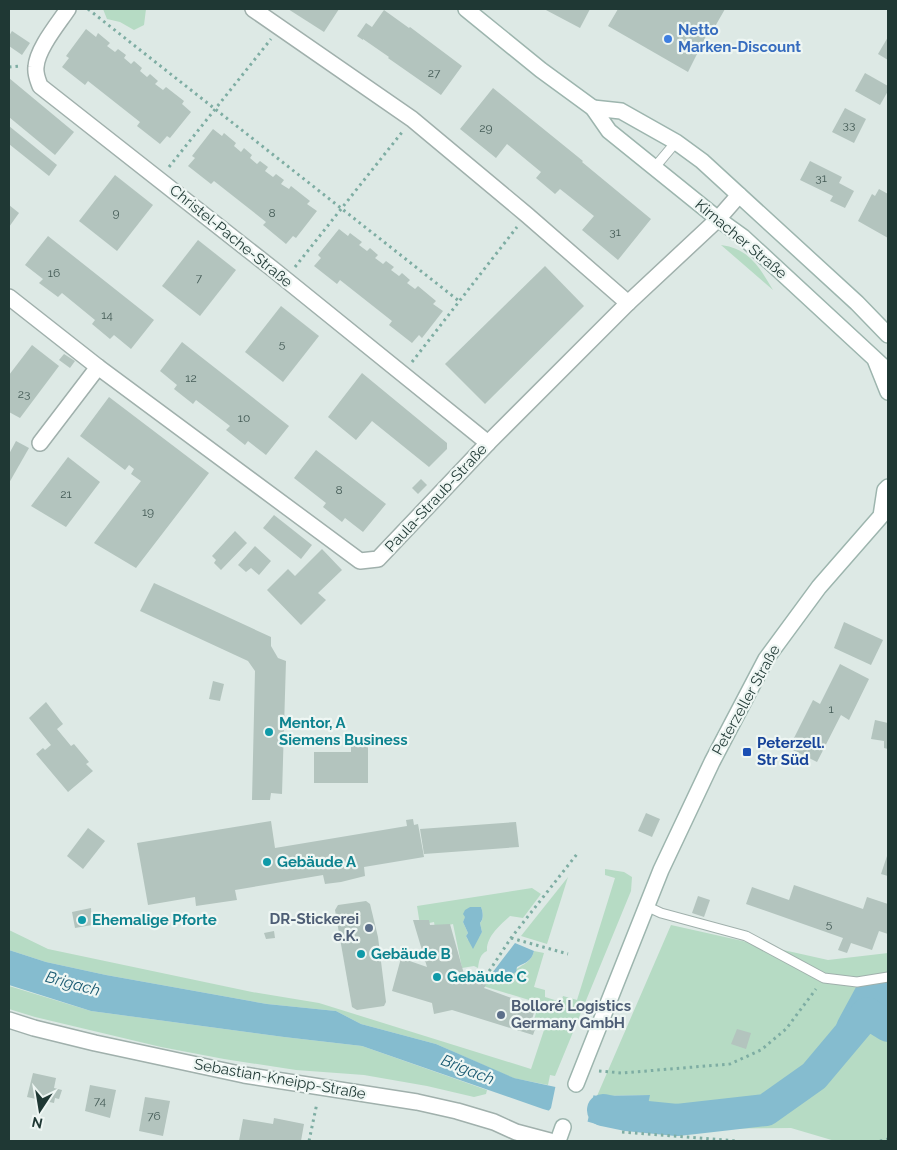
<svg xmlns="http://www.w3.org/2000/svg" width="897" height="1150" viewBox="0 0 897 1150" font-family="Raleway,sans-serif">
	<style>
		.green { fill: #b6dbc4; fill-rule: evenodd }
		.water { fill: #85bccf }
		.pier { fill: #dde9e5 }
		.lines { fill: none; stroke-linecap: round; stroke-linejoin: round }
		.river { stroke: #85bccf; stroke-width: 32 }
		.building { fill: #b3c4be }
		.lane-casing { stroke: #a0b0ac; stroke-width: 11 }
		.street-casing { stroke: #a0b0ac; stroke-width: 18 }
		.secondary-casing { stroke: #9db5ae; stroke-width: 18 }
		.path { stroke: #7eada3; stroke-width: 3; stroke-dasharray: 2.5 4; stroke-linecap: butt }
		.lane { stroke: #fff; stroke-width: 9 }
		.street { stroke: #fff; stroke-width: 15 }
		.secondary { stroke: #fff; stroke-width: 15 }
		.shop-dot { fill: #3f7fe0; stroke: #eef6f3; stroke-width: 2 }
		.culture-dot { fill: #0f9aa8; stroke: #eef6f3; stroke-width: 2 }
		.transit-dot { fill: #1a4fb4; stroke: #eef6f3; stroke-width: 2 }
		.service-dot { fill: #5c6f8a; stroke: #eef6f3; stroke-width: 2 }
		.labels { text-anchor: middle; stroke-width: 4.5; stroke-linejoin: round; paint-order: stroke }
		.number-label { font-size: 12px; fill: #445b56 }
		.shop-label { font-size: 15px; font-weight: bold; fill: #366cbe; stroke: #eef6f3; text-anchor: start }
		.street-label { font-size: 15px; fill: #1f3834; stroke: #eef6f3 }
		.culture-label { font-size: 15px; font-weight: bold; fill: #0d838f; stroke: #eef6f3; text-anchor: start }
		.transit-label { font-size: 15px; font-weight: bold; fill: #164399; stroke: #eef6f3; text-anchor: start }
		.service-label { font-size: 15px; font-weight: bold; fill: #4e5e75; stroke: #eef6f3; text-anchor: end }
		.water-label { font-size: 16px; font-style: italic; fill: #1b5b73; stroke: #eef6f3 }
	</style>
	<rect width="100%" height="100%" fill="#dde9e5"/>
	<g class="green">
		<path d="M103,9H146L144,25L134,30L120,22L107,19Z"/>
		<path d="M721,245C750,249 759,267 773,290Z"/>
		<path d="M605,869L624,872L632,877L631,891L555,1076L550,1075L548,1085L513,1078L436,1044L361,1024L336,1011L267,1004L106,975L46,962L9,950V930L48,949L252,992L319,1003L531,1069L546,1024L534,1020L539,1003L483,986L489,977L511,975C520,963 530,966 534,951L544,953L534,987L545,990V997L561,1002L563,996L577,1000L615,878L605,875Z"/>
		<path d="M568,877L547,944L521,936Z"/>
		<path d="M532,888L541,894L523,918L510,916C500,925 486,937 487,951C480,954 479,961 478,968L474,966L462,968L453,924L435,928L434,922L420,925L417,906ZM470,907H481C483,912 484,919 480,923L482,932L479,937L468,940L466,936L468,933L463,922Z"/>
		<path d="M671,925L828,960L888,953V1141H835L791,1128L664,1129L643,1128L649,1095L597,1096Z"/>
		<path d="M9,986L91,1011L284,1037L362,1046L487,1090L486,1094L474,1097L427,1086L364,1075L296,1070L224,1059L161,1047L35,1017L9,1009Z"/>
	</g>
	<g class="water">
		<path d="M470,907H481C483,912 484,919 480,923L482,932L473,949L466,936L468,933L463,922L465,917L463,914L465,910Z"/>
		<path d="M515,943L534,951C531,962 526,962 517,967L516,972L511,975L489,977Z"/>
		<path d="M9,950L46,962L106,975L267,1004L336,1011L361,1024L436,1044L514,1078L597,1096L650,1095L643,1128H634L596,1124L543,1109L362,1046L284,1037L91,1011L9,985Z"/>
	</g>
	<path class="pier" d="M556,1084L594,1093L587,1124L547,1113L551,1108Z"/>
	<g class="lines">
		<g class="river">
			<path d="M852,1028L872,991L888,994"/>
			<path d="M603,1110L627,1115L677,1120L766,1110L814,1076L867,1013L888,1026"/>
		</g>
	</g>
	<g class="building">
		<path d="M288,9H339L324,32Z"/>
		<path d="M544,9H590L580,28Z"/>
		<path d="M618,9H725L709,37L706,36L688,72L608,26Z"/>
		<path d="M384,10L409,28L410,27L462,66L441,95L388,58L389,57L363,39V40L357,36L366,23L372,27Z"/>
		<path d="M86,29L96,37L98,33L110,43L107,46L115,52L118,49L126,55L124,58L131,64L134,61L142,68L140,71L147,77L150,74L158,81L155,84L163,90L166,87L184,101L182,104L191,112L170,138L167,136L160,144L137,126L140,122L88,81L85,85L62,67L69,58L66,56Z"/>
		<path d="M12,31L30,43L22,55L9,46V36Z"/>
		<path d="M888,37V60L878,54Z"/>
		<path d="M865,73L888,86V91L880,105L855,91Z"/>
		<path d="M9,78L74,132L55,155L9,117Z"/>
		<path d="M493,88L583,161L582,162L651,219L618,260L582,230L594,216L560,189L555,194L536,178L541,172L507,144L496,158L460,129Z"/>
		<path d="M845,108L866,119L854,143L832,132Z"/>
		<path d="M9,126L57,165L49,176L9,144Z"/>
		<path d="M213,129L222,136L224,133L236,143L234,146L241,152L244,148L252,155L250,158L257,164L260,161L268,167L265,171L273,177L276,174L284,180L281,184L289,189L291,186L310,201L307,204L317,211L296,238L293,236L286,244L263,225L266,222L214,181L211,184L188,166L195,158L192,156Z"/>
		<path d="M810,161L842,177L839,183L854,191L845,208L830,201L833,196L800,180Z"/>
		<path d="M115,175L153,205L117,251L79,221Z"/>
		<path d="M879,189L888,194V238L858,221L872,194L875,196Z"/>
		<path d="M9,205L19,213L9,227Z"/>
		<path d="M339,229L348,236L350,233L362,242L359,245L367,251L370,248L378,255L375,258L383,264L386,261L394,267L391,270L399,276L402,273L410,280L407,283L415,289L418,286L436,301L433,304L443,311L422,338L419,335L412,343L389,325L392,321L340,280L337,284L314,266L321,258L318,255Z"/>
		<path d="M48,236L154,320L131,349L114,335L110,339L92,324L95,320L62,293L58,297L39,283L43,279L25,265Z"/>
		<path d="M198,240L236,270L200,316L162,286Z"/>
		<path d="M545,266L584,306L485,404L445,364Z"/>
		<path d="M281,306L319,336L283,382L245,352Z"/>
		<path d="M182,342L289,426L266,455L248,441L245,445L226,430L230,426L196,400L193,404L174,389L177,385L160,371Z"/>
		<path d="M32,345L59,366L20,418L9,412V375Z"/>
		<path d="M64,354L75,361L70,368L59,360Z"/>
		<path d="M362,373L447,443V449L429,467L372,421L356,440L328,417Z"/>
		<path d="M109,397L209,473L136,568L94,543L141,481L131,474L134,469L129,465L125,470L80,436Z"/>
		<path d="M16,441L29,448L9,483V454Z"/>
		<path d="M316,450L386,504L363,532L345,518L342,522L323,507L326,503L294,478Z"/>
		<path d="M68,457L100,482L66,527L31,506Z"/>
		<path d="M421,479L427,485L418,494L412,488Z"/>
		<path d="M274,515L312,545L301,559L263,528Z"/>
		<path d="M235,531L247,543L221,570L214,563L216,560L212,556Z"/>
		<path d="M255,546L271,561L259,575L251,568L246,572L238,565Z"/>
		<path d="M322,549L342,570L318,593L326,600L301,625L267,590L288,569L295,576Z"/>
		<path d="M154,583L271,637V646L278,658L286,661L282,794L271,793L270,800H252L255,671L248,661L140,611Z"/>
		<path d="M844,622L883,640L871,665L834,648Z"/>
		<path d="M840,664L869,679L849,720L841,715L817,762L789,748L813,700L820,704Z"/>
		<path d="M213,681L224,684L220,701L209,699Z"/>
		<path d="M46,702L63,724L57,729L71,746L74,744L89,762L86,764L93,771L68,792L36,754L43,748L45,750L51,745L29,718Z"/>
		<path d="M875,720L888,723V749L884,748V741L871,739Z"/>
		<path d="M368,742V783H314V752H351V743Z"/>
		<path d="M646,813L660,819L652,837L638,831Z"/>
		<path d="M413,819L414,825L418,824L424,857L364,867L365,876L341,882L325,884L323,875L235,890L237,900L196,906L195,897L148,905L137,843L271,821L275,848L407,826L406,820Z"/>
		<path d="M516,822L519,847L424,854L420,829Z"/>
		<path d="M88,828L105,841L83,869L67,856Z"/>
		<path d="M888,853V876L881,874Z"/>
		<path d="M794,885L863,909L867,897L888,904V934L879,931L872,950L851,943L847,953L838,950L843,938L746,904L752,887L789,900Z"/>
		<path d="M698,896L710,900L704,917L692,913Z"/>
		<path d="M366,901L370,904L378,937L386,1002L384,1006L357,1010L352,1007L335,910L338,905Z"/>
		<path d="M91,908L92,925L75,928L72,912Z"/>
		<path d="M413,920H429L430,925L450,924L464,974L478,976V979L486,985L484,988L536,1007L531,1022L537,1024L533,1035L452,1010L434,1014L432,1003L392,991L401,958L427,967Z"/>
		<path d="M274,931L275,938L266,939L264,933Z"/>
		<path d="M737,1029L751,1033L746,1049L731,1044Z"/>
		<path d="M33,1073L56,1078L54,1088L62,1090L59,1099L55,1098L54,1103L27,1097Z"/>
		<path d="M90,1085L116,1090L110,1118L85,1111Z"/>
		<path d="M145,1097L170,1101L163,1136L139,1131Z"/>
		<path d="M274,1118L304,1124L301,1141H239L243,1119L273,1124Z"/>
	</g>
	<g class="lines">
		<defs>
			<g id="lane">
				<path d="M655,167L676,142"/>
				<path d="M646,906L661,913L746,936L824,978L857,982L888,977"/>
			</g>
			<g id="street">
				<path d="M68,9C58,24 37,49 36,67C35,74 38,80 40,86L274,270L488,443"/>
				<path d="M253,9L412,119L527,215L628,303"/>
				<path d="M9,297L98,367L360,561L378,559L488,443L628,303L718,219L739,195"/>
				<path d="M40,443L98,367"/>
				<path d="M9,1020L34,1028L95,1043L244,1075L417,1102L457,1111L494,1122L516,1132L550,1141"/>
			</g>
			<g id="secondary">
				<path d="M466,9L541,70L593,108L609,131L718,219L743,237L888,371"/>
				<path d="M593,108L621,111L676,142L702,161L857,303L888,335"/>
				<path d="M876,362L888,392"/>
				<path d="M576,1084L661,870L712,762L766,659L819,587L881,516L885,490L888,487"/>
				<path d="M558,1141L563,1127"/>
			</g>
		</defs>
		<use href="#lane" class="lane-casing"/>
		<use href="#street" class="street-casing"/>
		<use href="#secondary" class="secondary-casing"/>
		<g class="path">
			<path d="M88,9L459,301"/>
			<path d="M9,67L20,66"/>
			<path d="M169,167L271,39"/>
			<path d="M295,267L403,131"/>
			<path d="M412,362L517,227"/>
			<path d="M511,938L568,954"/>
			<path d="M482,982L511,938L577,854"/>
			<path d="M599,1071L622,1073L730,1064L761,1050L786,1029L816,989"/>
			<path d="M622,1132L737,1141"/>
			<path d="M309,1141L317,1103"/>
			<path d="M880,1141L888,1139"/>
		</g>
		<use href="#lane" class="lane"/>
		<use href="#street" class="street"/>
		<use href="#secondary" class="secondary"/>
	</g>
	<circle class="shop-dot" cx="668" cy="39" r="5"/>
	<g class="culture-dot">
		<circle cx="269" cy="732" r="5"/>
		<circle cx="267" cy="862" r="5"/>
		<circle cx="82" cy="920" r="5"/>
		<circle cx="361" cy="954" r="5"/>
		<circle cx="437" cy="977" r="5"/>
	</g>
	<rect class="transit-dot" x="742" y="747" width="10" height="10" rx="2.5"/>
	<g class="service-dot">
		<circle cx="369" cy="928" r="5"/>
		<circle cx="501" cy="1015" r="5"/>
	</g>
	<g class="labels">
		<g class="number-label">
			<text x="434" y="77">27</text>
			<text x="849" y="129">33</text>
			<text x="486" y="132">29</text>
			<text x="821" y="182">31</text>
			<text x="116" y="217">9</text>
			<text x="272" y="217">8</text>
			<text x="615" y="236">31</text>
			<text x="54" y="277">16</text>
			<text x="199" y="282">7</text>
			<text x="107" y="319">14</text>
			<text x="282" y="348">5</text>
			<text x="191" y="382">12</text>
			<text x="24" y="398">23</text>
			<text x="244" y="422">10</text>
			<text x="339" y="494">8</text>
			<text x="66" y="498">21</text>
			<text x="148" y="516">19</text>
			<text x="831" y="713">1</text>
			<text x="829" y="928">5</text>
			<text x="100" y="1105">74</text>
			<text x="154" y="1120">76</text>
		</g>
		<g class="shop-label">
			<text x="678" y="35">Netto<tspan x="678" dy="17">Marken-Discount</tspan></text>
		</g>
		<g class="street-label">
			<text transform="translate(231 236) rotate(39)" y="5">Christel-Pache-Straße</text>
			<text transform="translate(741 239) rotate(40)" y="5">Kirnacher Straße</text>
			<text transform="translate(436 498) rotate(-47)" y="5">Paula-Straub-Straße</text>
			<text transform="translate(746 700) rotate(-61)" y="5">Peterzeller Straße</text>
			<text transform="translate(280 1079) rotate(10)" y="5">Sebastian-Kneipp-Straße</text>
		</g>
		<g class="culture-label">
			<text x="279" y="728">Mentor, A<tspan x="279" dy="17">Siemens Business</tspan></text>
			<text x="277" y="867">Gebäude A</text>
			<text x="92" y="925">Ehemalige Pforte</text>
			<text x="371" y="959">Gebäude B</text>
			<text x="447" y="982">Gebäude C</text>
		</g>
		<g class="transit-label">
			<text x="757" y="748">Peterzell.<tspan x="757" dy="17">Str Süd</tspan></text>
		</g>
		<g class="service-label">
			<text x="359" y="924">DR-Stickerei<tspan x="359" dy="17">e.K.</tspan></text>
			<text x="511" y="1011" text-anchor="start">Bolloré Logistics<tspan x="511" dy="17">Germany GmbH</tspan></text>
		</g>
		<g class="water-label">
			<text transform="translate(73 983) rotate(15)" y="6">Brigach</text>
			<text transform="translate(468 1069) rotate(22)" y="6">Brigach</text>
		</g>
	</g>
	<rect width="897" height="1150" fill="none" stroke="#1f3834" stroke-width="20"/>
	<g transform="translate(40 1110) rotate(192)" stroke="#eef6f3" stroke-width="4" paint-order="stroke">
	<path d="M0-4L9 19L0 12L-9 19Z" fill="#1f3834"/>
	<text y="-8" font-size="14" font-weight="bold" text-anchor="middle" fill="#1f3834">N</text>
	</g>
</svg>
